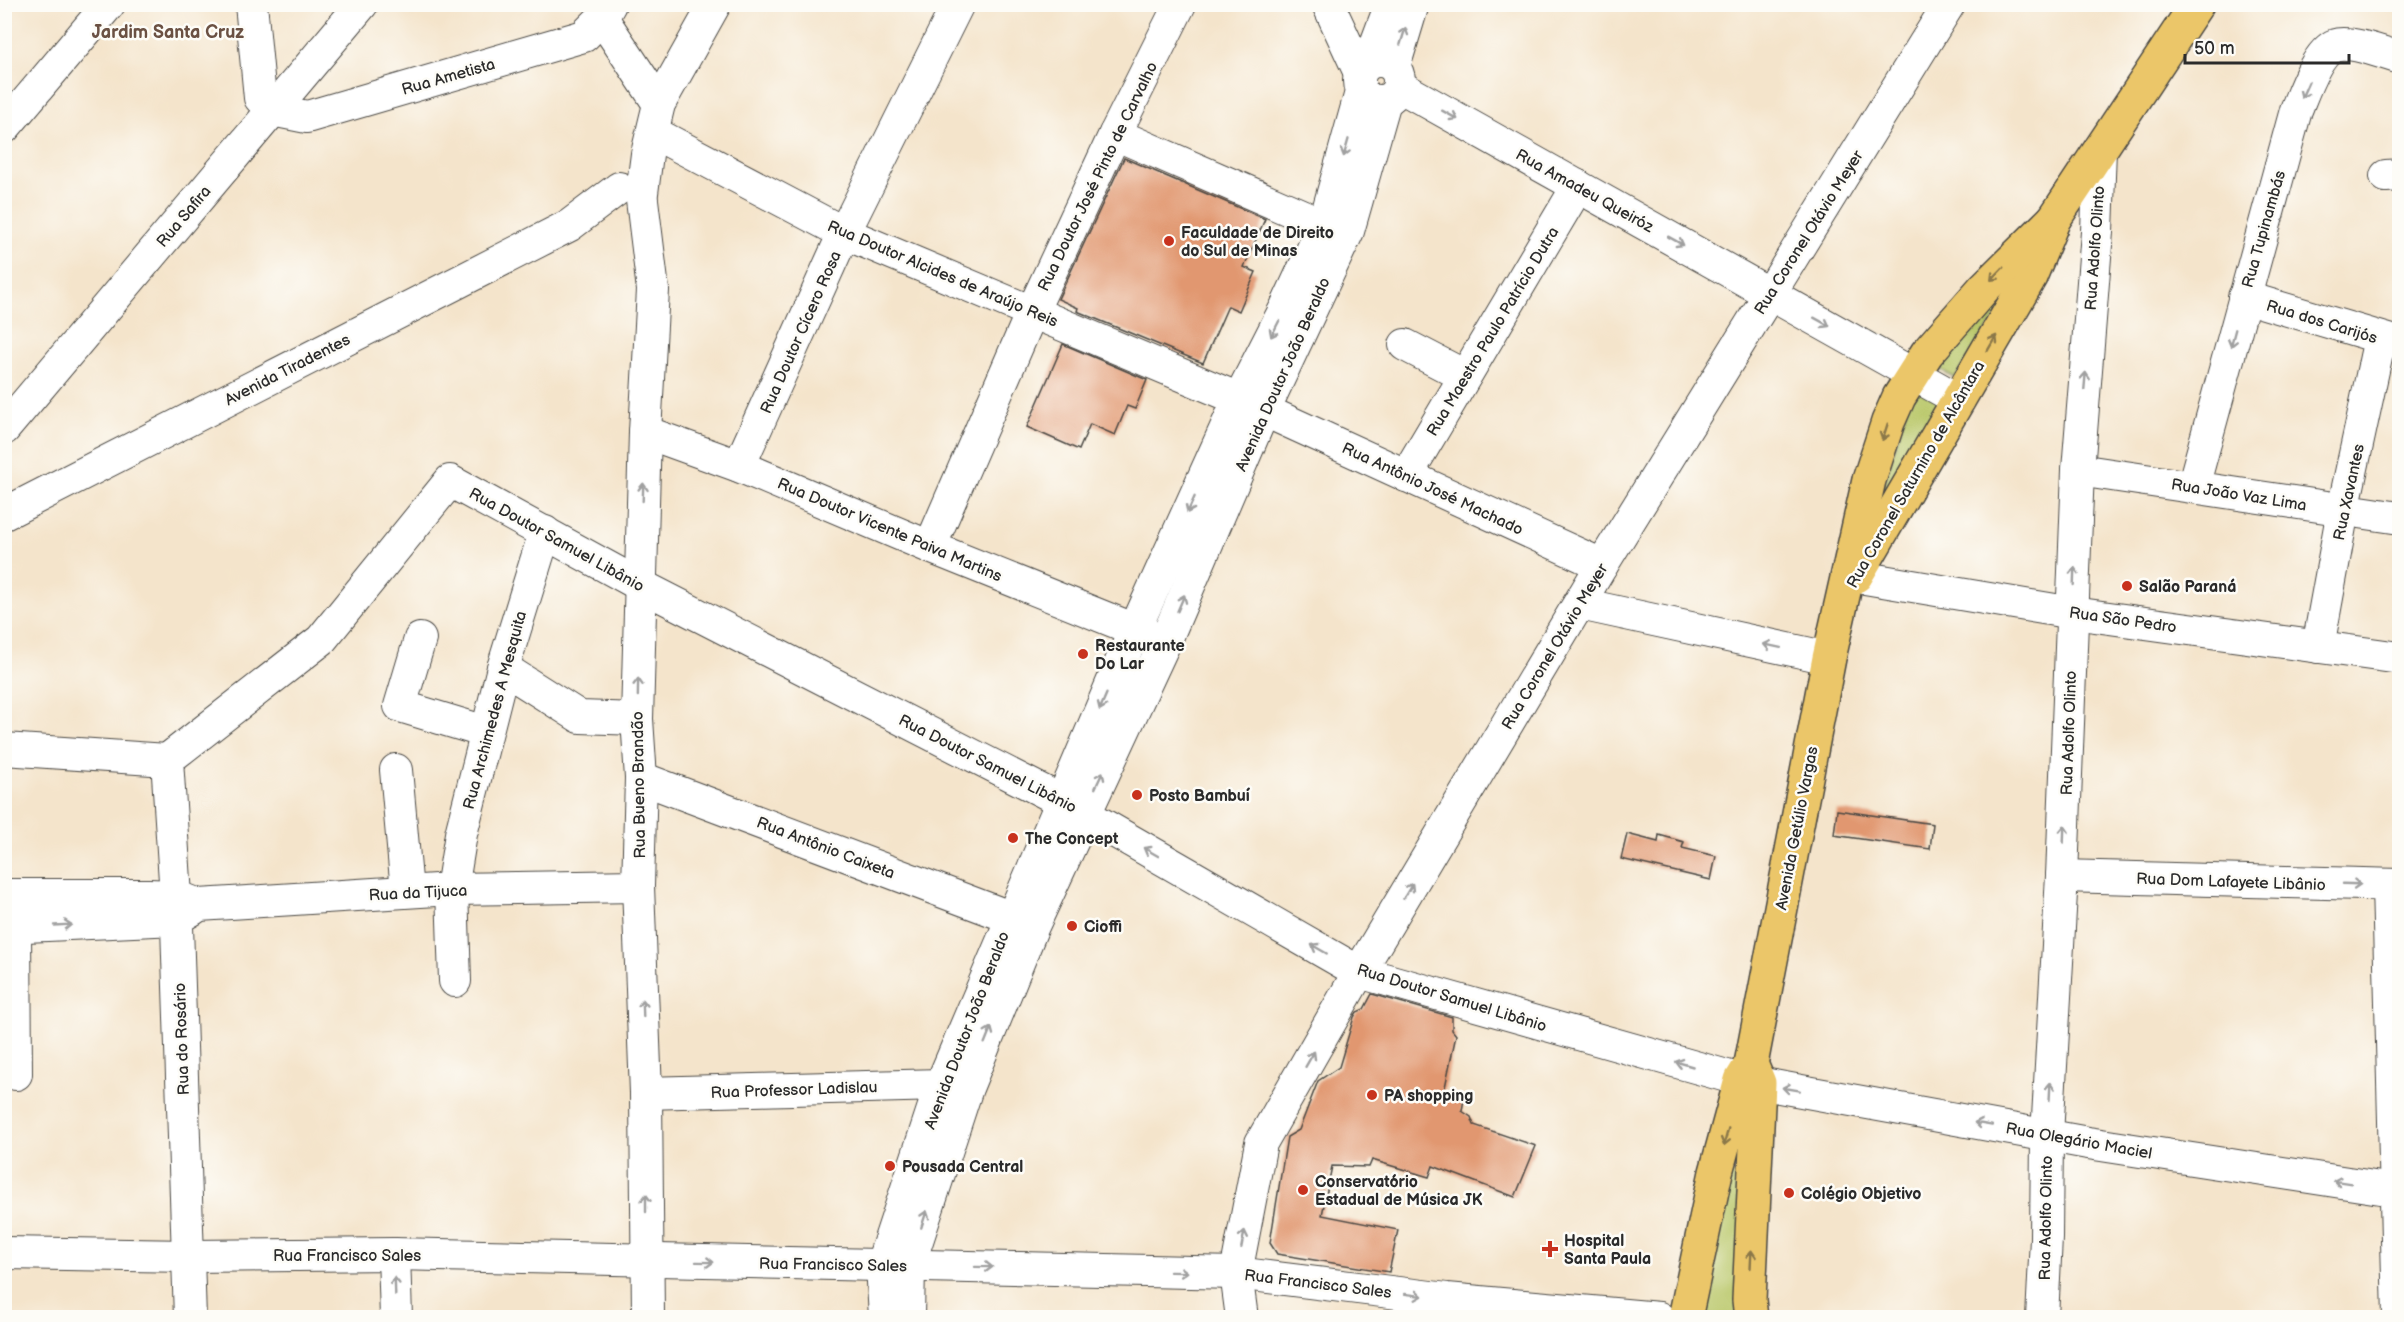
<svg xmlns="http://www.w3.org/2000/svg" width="2404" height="1322" viewBox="0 0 2404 1322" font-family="'Balsamiq Sans',sans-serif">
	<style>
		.green { fill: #b9c769; stroke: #72794a; stroke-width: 1.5 }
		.building { fill: #e1976f }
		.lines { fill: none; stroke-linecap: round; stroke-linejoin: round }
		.minor-casing { stroke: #494743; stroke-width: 34 }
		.major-casing { stroke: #494743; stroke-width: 36 }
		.minor { stroke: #fff; stroke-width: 32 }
		.major { stroke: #ebc669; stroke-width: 33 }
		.oneway { stroke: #a0a0a0 }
		.oneway2 { stroke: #8b784a }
		.poi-dot { fill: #c8321e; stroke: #fdfcf7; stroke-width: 2 }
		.labels { text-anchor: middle; stroke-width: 5; stroke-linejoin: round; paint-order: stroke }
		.street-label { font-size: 16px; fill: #2b2b2b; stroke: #fdfcf7 }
		.poi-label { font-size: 16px; font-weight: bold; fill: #2b2b2b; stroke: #fdfcf7; text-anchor: start }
		.neighbourhood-label { font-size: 18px; font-weight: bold; fill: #6b5143; stroke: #fdfcf7 }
	</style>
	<rect width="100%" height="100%" fill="#fdfcf7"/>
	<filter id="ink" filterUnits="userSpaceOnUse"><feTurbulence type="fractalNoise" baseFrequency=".0167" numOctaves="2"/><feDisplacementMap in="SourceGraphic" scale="12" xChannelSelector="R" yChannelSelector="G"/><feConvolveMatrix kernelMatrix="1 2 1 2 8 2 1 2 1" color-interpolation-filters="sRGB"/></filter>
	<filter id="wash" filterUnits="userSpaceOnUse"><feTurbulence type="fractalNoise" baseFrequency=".008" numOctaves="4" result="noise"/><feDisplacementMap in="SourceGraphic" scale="24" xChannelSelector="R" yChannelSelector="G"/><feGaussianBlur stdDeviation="1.35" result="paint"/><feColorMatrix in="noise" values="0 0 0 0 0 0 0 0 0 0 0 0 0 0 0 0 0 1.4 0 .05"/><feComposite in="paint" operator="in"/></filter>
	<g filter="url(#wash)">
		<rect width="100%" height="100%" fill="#f4e4cb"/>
		<g class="green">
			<path d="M1999,285L2011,294L1955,378L1927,362Z"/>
			<path d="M1913,385L1943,402L1876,511Z"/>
			<path d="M1734,1173L1748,1180L1741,1317L1692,1315L1721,1177Z"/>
		</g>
		<g id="blocks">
			<g class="building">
				<path d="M1124,158L1265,219L1244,267L1256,272L1239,311L1228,306L1203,363L1077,311L1078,308L1058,299Z"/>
				<path d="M1063,344L1147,380L1135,409L1127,406L1115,435L1090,424L1079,450L1027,427Z"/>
				<path d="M1837,810L1933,824L1930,849L1834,835Z"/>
				<path d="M1627,834L1658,842L1659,835L1684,842L1682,848L1716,856L1711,880L1621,859Z"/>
				<path d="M1372,994L1452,1017V1030L1456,1035L1444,1092L1464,1099L1462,1111L1471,1117L1474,1125L1536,1146L1515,1197L1433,1166L1429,1177L1372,1160L1369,1167L1332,1166L1322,1215L1398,1230L1389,1272L1277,1254L1270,1243L1287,1137L1299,1130L1318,1081L1339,1067L1354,1017L1357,1012L1364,1009Z"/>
			</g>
		</g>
	</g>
	<g filter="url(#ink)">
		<use href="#blocks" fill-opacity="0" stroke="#494743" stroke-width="1.5"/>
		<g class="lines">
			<defs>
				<g id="minor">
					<path d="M251,4L260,98L272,110L307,117L584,36L602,18L610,4"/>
					<path d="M1328,4L1360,73"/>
					<path d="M602,18L659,104"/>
					<circle cx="1379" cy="81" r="20"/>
					<path d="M1369,63L1391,4"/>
					<path d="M1394,67L1413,4"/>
					<path d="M1399,86L1959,400"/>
					<path d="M4,128L109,4"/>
					<path d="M654,133L844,233L1239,399L1602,565"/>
					<path d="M1115,134L1324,225"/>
					<path d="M2386,176L2400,175"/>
					<path d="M642,193L647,154L659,104L715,4"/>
					<path d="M642,200L653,290L645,432L637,719L641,778L638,886L646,1093L648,1318"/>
					<path d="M2244,297L2399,343"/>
					<path d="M1405,345L1465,376"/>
					<path d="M4,429L362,4"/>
					<path d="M645,432L739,466L930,547L1153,637"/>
					<path d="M739,466L844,233L958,4"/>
					<path d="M2078,470L2400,518"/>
					<path d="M1406,476L1578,186"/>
					<path d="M2193,487L2296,110C2303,93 2317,52 2335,45C2349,40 2384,53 2400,58"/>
					<path d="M4,514L570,225L619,188"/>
					<path d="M930,547L1032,312L1115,134L1180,4"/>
					<path d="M1847,575L2073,613L2400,658"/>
					<path d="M1580,604L1829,658"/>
					<path d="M420,639L400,706L486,732"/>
					<path d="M2318,647L2343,510L2380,338"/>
					<path d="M503,668L580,717L637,719"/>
					<path d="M4,749L167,760L321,640L450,481L640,585L1060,800L1359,972L1741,1080L2088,1143L2400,1191"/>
					<path d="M167,760L176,896L190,1318"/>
					<path d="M396,770L407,891"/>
					<path d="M641,778L1031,925"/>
					<path d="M2062,876L2400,885"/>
					<path d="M2388,885L2399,1318"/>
					<path d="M4,895H148L176,896L199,905L452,889L638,886"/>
					<path d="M4,927L176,919L193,909"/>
					<path d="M15,927L16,1074"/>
					<path d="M455,981L452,889L461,834L503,668L545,532"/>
					<path d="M646,1093L941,1085L960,1087"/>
					<path d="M4,1253L190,1256L394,1254L1236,1273L1447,1299L1659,1318"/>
					<path d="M394,1254L396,1318"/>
					<path d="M885,1318L882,1264L941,1085L1135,629L1239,399L1286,307L1324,225L1361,92"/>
					<path d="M908,1318L909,1265L967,1088L1033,926L1165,642L1264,410L1348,231L1385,101"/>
					<path d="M1242,1318L1236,1273L1261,1143L1359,972L1602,565L1949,4"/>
					<path d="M2042,1318L2046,1238L2047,1135L2062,876L2078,470L2097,232L2100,149"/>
				</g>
				<g id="major">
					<path d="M1856,576L2030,277L2054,219L2197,4"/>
					<path d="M1751,1064L1759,1083L1749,1300L1751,1318"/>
					<path d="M1685,1318L1716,1172L1741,1080L1751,1064L1829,658L1869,480L1888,422L1899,397L1927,353L1984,288L2054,219"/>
				</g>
			</defs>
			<use href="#minor" class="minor-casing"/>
			<use href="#major" class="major-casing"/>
			<use href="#minor" class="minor"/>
			<use href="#major" class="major"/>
		</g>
		<defs><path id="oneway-shaft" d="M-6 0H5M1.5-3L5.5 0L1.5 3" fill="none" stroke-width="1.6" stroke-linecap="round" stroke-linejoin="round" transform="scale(1.5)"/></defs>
		<g class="oneway">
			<use href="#oneway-shaft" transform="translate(1403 36) rotate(-73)"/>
			<use href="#oneway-shaft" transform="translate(2305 90) rotate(114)"/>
			<use href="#oneway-shaft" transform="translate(1450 115) rotate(29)"/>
			<use href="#oneway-shaft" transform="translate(1346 148) rotate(106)"/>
			<use href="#oneway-shaft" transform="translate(1676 241) rotate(29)"/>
			<use href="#oneway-shaft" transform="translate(1822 322) rotate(29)"/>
			<use href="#oneway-shaft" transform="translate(1275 329) rotate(117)"/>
			<use href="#oneway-shaft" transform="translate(2233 338) rotate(105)"/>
			<use href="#oneway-shaft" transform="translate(2085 381) rotate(-85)"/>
			<use href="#oneway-shaft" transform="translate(643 492) rotate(-88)"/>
			<use href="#oneway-shaft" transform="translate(1191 505) rotate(114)"/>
			<use href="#oneway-shaft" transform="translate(2074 576) rotate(-88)"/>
			<use href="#oneway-shaft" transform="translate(1181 603) rotate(-67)"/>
			<use href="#oneway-shaft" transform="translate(1772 646) rotate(-168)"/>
			<use href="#oneway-shaft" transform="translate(638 687) rotate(-89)"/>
			<use href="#oneway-shaft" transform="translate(1103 702) rotate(113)"/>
			<use href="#oneway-shaft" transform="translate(1099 780) rotate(-65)"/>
			<use href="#oneway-shaft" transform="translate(2064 834) rotate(-88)"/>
			<use href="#oneway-shaft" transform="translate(1151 852) rotate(-150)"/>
			<use href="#oneway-shaft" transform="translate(2352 884) rotate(2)"/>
			<use href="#oneway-shaft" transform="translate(1408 891) rotate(-59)"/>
			<use href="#oneway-shaft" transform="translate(63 925) rotate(-3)"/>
			<use href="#oneway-shaft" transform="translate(1319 949) rotate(-150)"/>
			<use href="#oneway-shaft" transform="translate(643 1008) rotate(-92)"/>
			<use href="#oneway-shaft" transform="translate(988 1035) rotate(-68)"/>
			<use href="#oneway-shaft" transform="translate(1310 1059) rotate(-60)"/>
			<use href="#oneway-shaft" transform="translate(1684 1064) rotate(-164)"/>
			<use href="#oneway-shaft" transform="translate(1791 1089) rotate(-170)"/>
			<use href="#oneway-shaft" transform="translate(2050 1091) rotate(-87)"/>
			<use href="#oneway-shaft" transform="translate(1983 1124) rotate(-170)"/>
			<use href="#oneway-shaft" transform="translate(2342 1182) rotate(-171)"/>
			<use href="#oneway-shaft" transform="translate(646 1203) rotate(-90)"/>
			<use href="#oneway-shaft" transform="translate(924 1219) rotate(-72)"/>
			<use href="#oneway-shaft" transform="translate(1243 1239) rotate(-79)"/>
			<use href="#oneway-shaft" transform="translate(705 1262) rotate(1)"/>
			<use href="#oneway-shaft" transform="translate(984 1267) rotate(1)"/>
			<use href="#oneway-shaft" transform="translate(1179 1272) rotate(1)"/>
			<use href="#oneway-shaft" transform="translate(395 1286) rotate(-92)"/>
			<use href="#oneway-shaft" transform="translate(1414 1295) rotate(7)"/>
		</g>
		<g class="oneway2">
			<use href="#oneway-shaft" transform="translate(1997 274) rotate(134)"/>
			<use href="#oneway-shaft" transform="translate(1992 343) rotate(-60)"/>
			<use href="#oneway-shaft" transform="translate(1885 432) rotate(108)"/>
			<use href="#oneway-shaft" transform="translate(1726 1137) rotate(105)"/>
			<use href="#oneway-shaft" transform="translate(1751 1259) rotate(-87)"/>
		</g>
	</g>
	<g class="poi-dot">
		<circle cx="1169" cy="241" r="6"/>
		<circle cx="2127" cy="586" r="6"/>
		<circle cx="1083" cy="654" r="6"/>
		<circle cx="1137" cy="795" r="6"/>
		<circle cx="1013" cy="838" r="6"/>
		<circle cx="1072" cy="926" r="6"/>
		<circle cx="1372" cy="1095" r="6"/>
		<circle cx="890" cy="1166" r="6"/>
		<circle cx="1303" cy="1190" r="6"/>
		<circle cx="1789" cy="1193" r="6"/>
		<path d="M1547 1240h6v6h6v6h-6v6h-6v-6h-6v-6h6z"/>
	</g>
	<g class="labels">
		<g class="street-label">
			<text transform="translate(448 76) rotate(-16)" y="6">Rua Ametista</text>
			<text transform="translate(1097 176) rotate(-64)" y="6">Rua Doutor José Pinto de Carvalho</text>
			<text transform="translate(1585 190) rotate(29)" y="6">Rua Amadeu Queiróz</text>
			<text transform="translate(183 216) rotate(-50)" y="6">Rua Safira</text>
			<text transform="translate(2263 229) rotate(-74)" y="6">Rua Tupinambás</text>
			<text transform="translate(1808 232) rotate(-58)" y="6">Rua Coronel Otávio Meyer</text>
			<text transform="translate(2094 248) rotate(-86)" y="6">Rua Adolfo Olinto</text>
			<text transform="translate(943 273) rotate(23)" y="6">Rua Doutor Alcides de Araújo Reis</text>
			<text transform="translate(2322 321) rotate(17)" y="6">Rua dos Carijós</text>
			<text transform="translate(1492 331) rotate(-59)" y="6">Rua Maestro Paulo Patrício Dutra</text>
			<text transform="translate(800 332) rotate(-66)" y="6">Rua Doutor Cícero Rosa</text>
			<text transform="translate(287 369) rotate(-27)" y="6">Avenida Tiradentes</text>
			<text transform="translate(1282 374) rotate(-66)" y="6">Avenida Doutor João Beraldo</text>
			<text transform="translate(1915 474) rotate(-60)" y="6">Rua Coronel Saturnino de Alcântara</text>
			<text transform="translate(1433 488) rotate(25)" y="6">Rua Antônio José Machado</text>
			<text transform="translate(2348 492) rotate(-78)" y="6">Rua Xavantes</text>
			<text transform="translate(2239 494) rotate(9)" y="6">Rua João Vaz Lima</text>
			<text transform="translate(890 529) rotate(23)" y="6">Rua Doutor Vicente Paiva Martins</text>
			<text transform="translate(557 539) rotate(29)" y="6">Rua Doutor Samuel Libânio</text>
			<text transform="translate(2123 619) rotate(8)" y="6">Rua São Pedro</text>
			<text transform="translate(1554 646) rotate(-59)" y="6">Rua Coronel Otávio Meyer</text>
			<text transform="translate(494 710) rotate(-75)" y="6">Rua Archimedes A Mesquita</text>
			<text transform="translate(2068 733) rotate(-88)" y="6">Rua Adolfo Olinto</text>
			<text transform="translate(988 763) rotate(27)" y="6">Rua Doutor Samuel Libânio</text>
			<text transform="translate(638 785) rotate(-91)" y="6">Rua Bueno Brandão</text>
			<text transform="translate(1796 828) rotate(-79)" y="6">Avenida Getúlio Vargas</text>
			<text transform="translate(826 847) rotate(21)" y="6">Rua Antônio Caixeta</text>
			<text transform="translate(2231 881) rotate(2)" y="6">Rua Dom Lafayete Libânio</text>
			<text transform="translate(418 892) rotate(-3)" y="6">Rua da Tijuca</text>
			<text transform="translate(1452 997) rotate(17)" y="6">Rua Doutor Samuel Libânio</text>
			<text transform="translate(966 1030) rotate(-69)" y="6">Avenida Doutor João Beraldo</text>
			<text transform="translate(181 1039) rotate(-92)" y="6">Rua do Rosário</text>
			<text transform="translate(794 1089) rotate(-2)" y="6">Rua Professor Ladislau</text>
			<text transform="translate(2079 1140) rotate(10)" y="6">Rua Olegário Maciel</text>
			<text transform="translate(2045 1218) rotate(-89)" y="6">Rua Adolfo Olinto</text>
			<text x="347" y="1261">Rua Francisco Sales</text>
			<text transform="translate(833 1264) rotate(1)" y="6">Rua Francisco Sales</text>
			<text transform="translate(1318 1283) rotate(7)" y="6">Rua Francisco Sales</text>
		</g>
		<g class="poi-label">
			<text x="1181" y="238">Faculdade de Direito<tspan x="1181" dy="18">do Sul de Minas</tspan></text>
			<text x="2139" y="592">Salão Paraná</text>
			<text x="1095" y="651">Restaurante<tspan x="1095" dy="18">Do Lar</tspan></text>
			<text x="1149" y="801">Posto Bambuí</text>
			<text x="1025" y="844">The Concept</text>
			<text x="1084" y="932">Cioffi</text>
			<text x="1384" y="1101">PA shopping</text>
			<text x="902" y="1172">Pousada Central</text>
			<text x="1315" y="1187">Conservatório<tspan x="1315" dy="18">Estadual de Música JK</tspan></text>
			<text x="1801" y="1199">Colégio Objetivo</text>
			<text x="1564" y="1246">Hospital<tspan x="1564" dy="18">Santa Paula</tspan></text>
		</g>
		<g class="neighbourhood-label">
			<text x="168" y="38">Jardim Santa Cruz</text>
		</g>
	</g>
	<rect width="2404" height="1322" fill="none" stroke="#fdfcf7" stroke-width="24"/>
	<path d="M2185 54v9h164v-9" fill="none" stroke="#2b2b2b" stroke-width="3"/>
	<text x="2194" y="54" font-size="18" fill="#2b2b2b" stroke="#fdfcf7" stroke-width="4.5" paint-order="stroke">50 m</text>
</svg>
